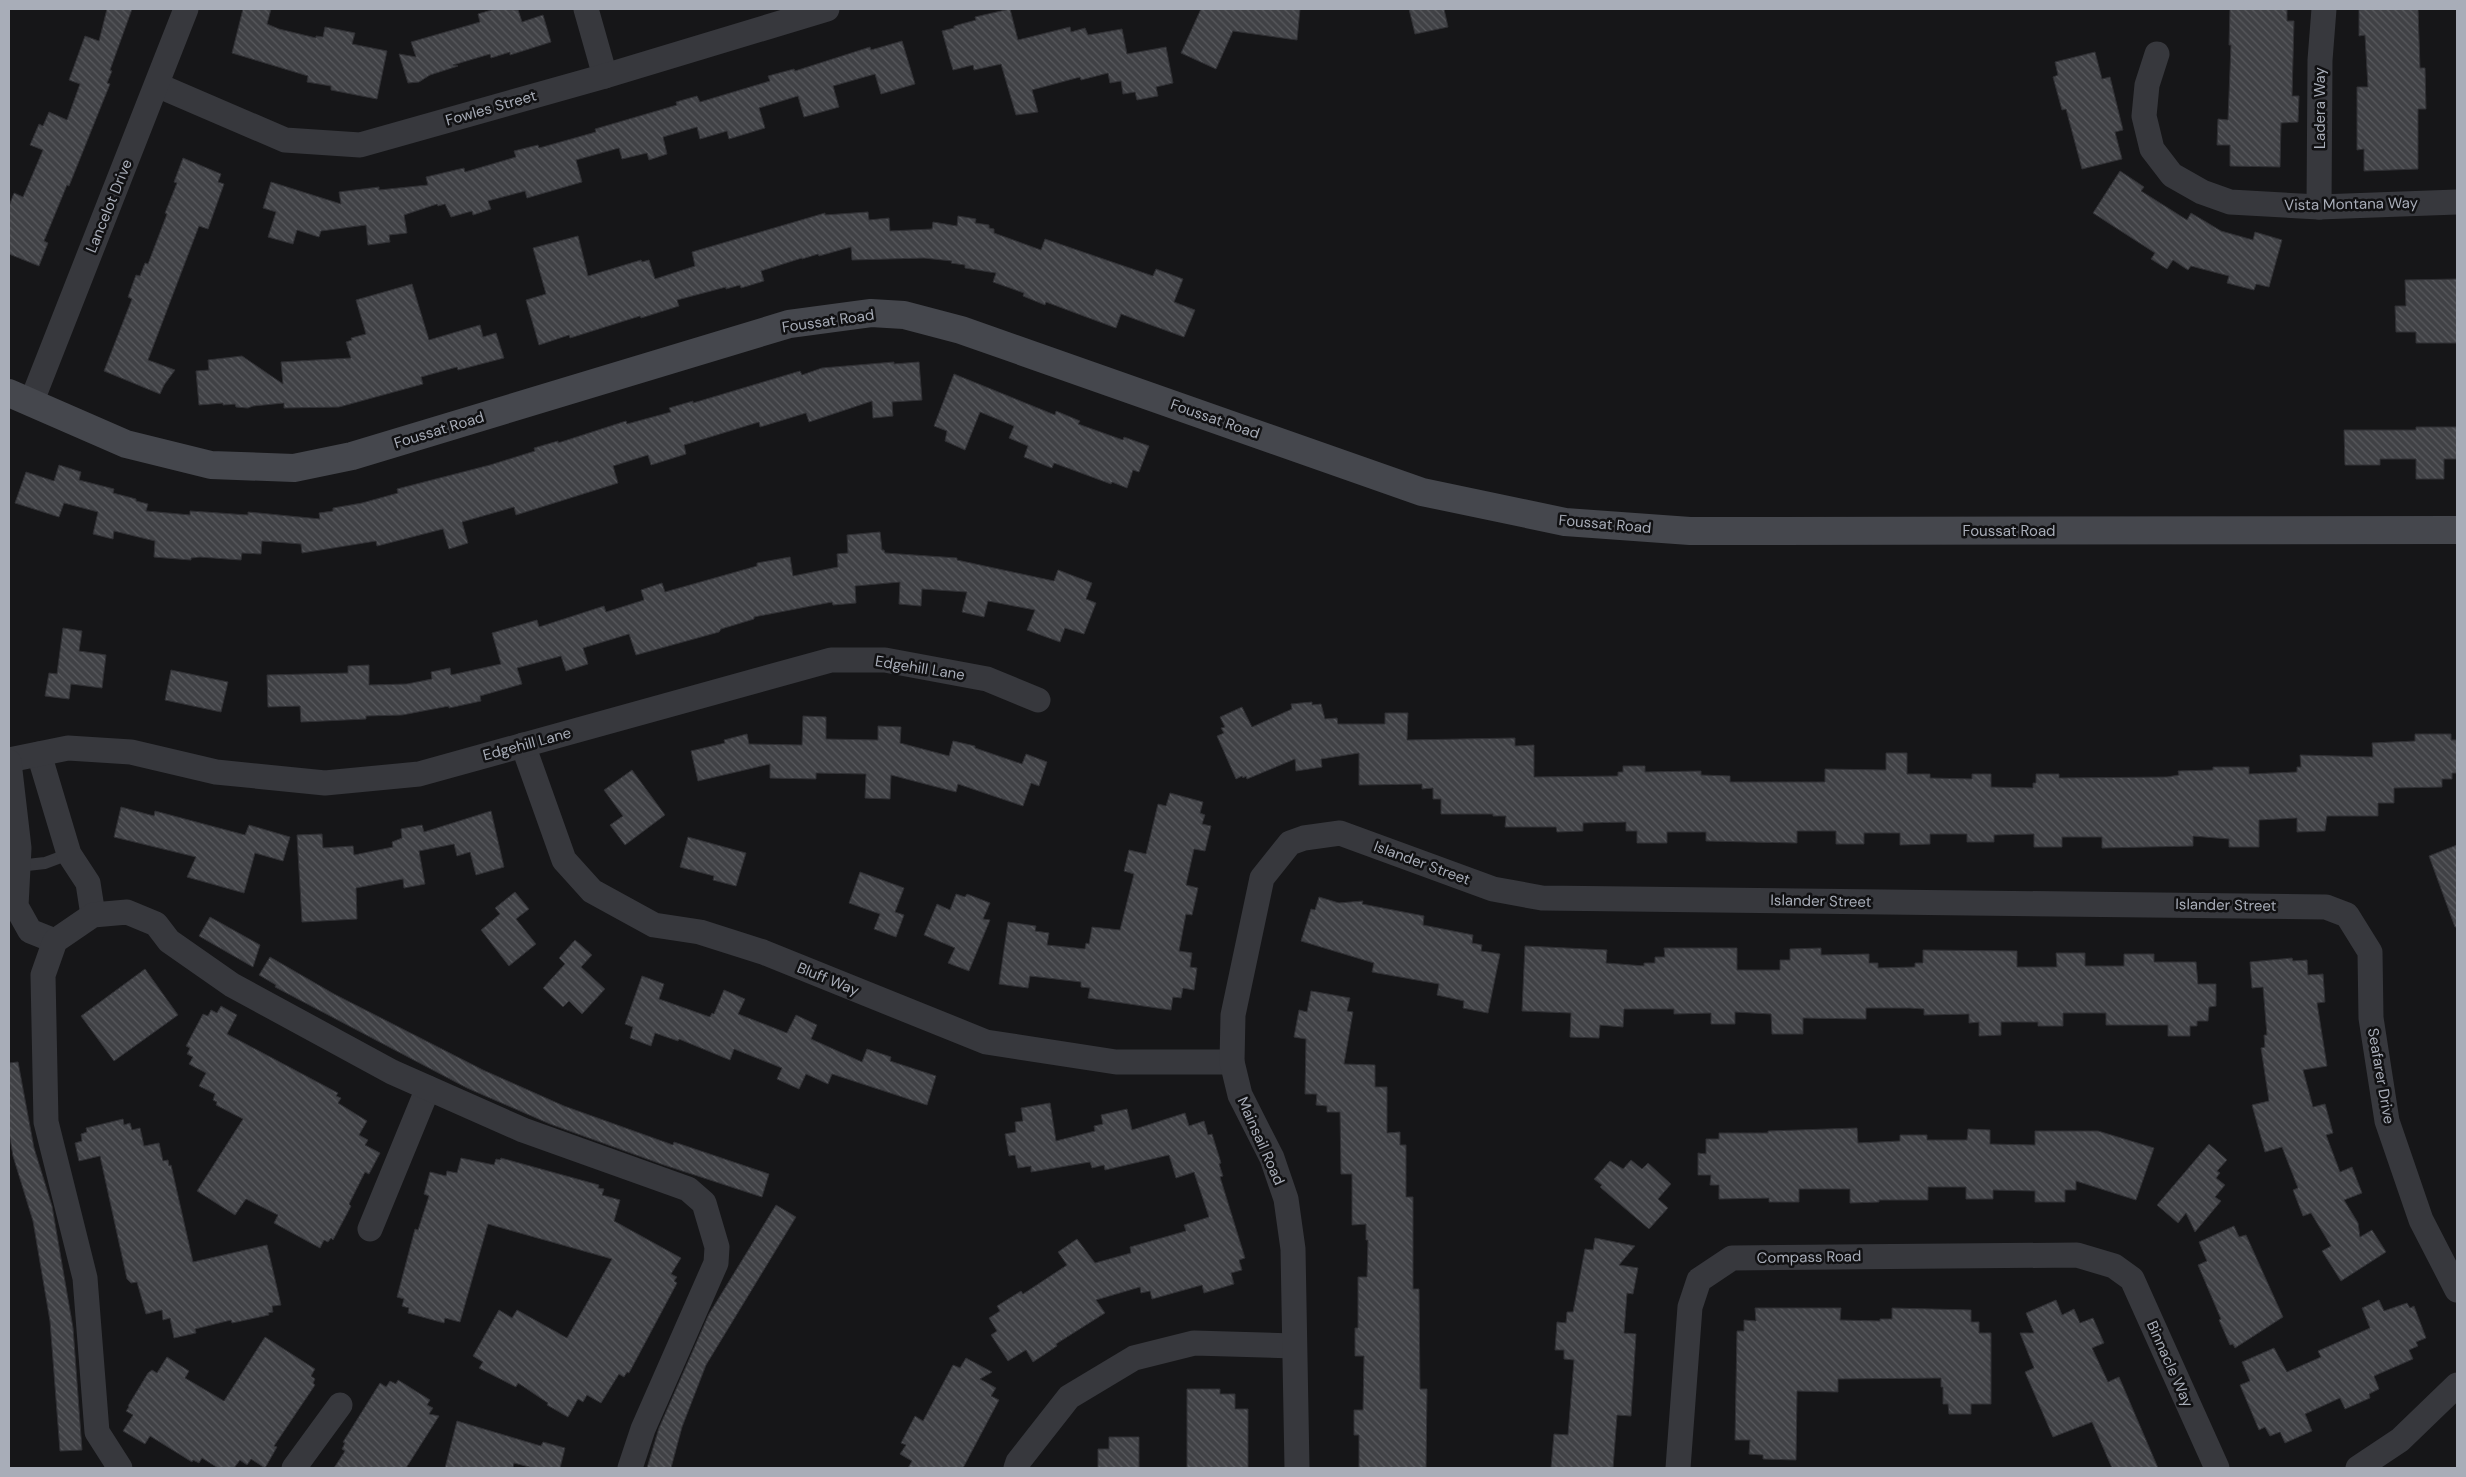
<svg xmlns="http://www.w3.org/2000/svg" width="2466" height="1477" viewBox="0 0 2466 1477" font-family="'DM Sans',sans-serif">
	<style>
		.building { fill: url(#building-back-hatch); stroke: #303034 }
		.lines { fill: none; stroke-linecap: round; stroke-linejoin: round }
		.lane { stroke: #37383d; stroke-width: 12 }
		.street { stroke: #37383d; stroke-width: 25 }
		.secondary { stroke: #45474d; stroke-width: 28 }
		.labels { text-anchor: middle; stroke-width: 5; stroke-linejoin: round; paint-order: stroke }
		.street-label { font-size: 15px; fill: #a8adb8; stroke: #111113 }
	</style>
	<defs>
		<pattern id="building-back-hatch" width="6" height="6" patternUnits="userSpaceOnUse" patternTransform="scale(1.25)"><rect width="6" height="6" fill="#404145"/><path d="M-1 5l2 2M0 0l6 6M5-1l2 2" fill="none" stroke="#595a5e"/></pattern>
	</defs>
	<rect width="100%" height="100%" fill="#161618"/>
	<g class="building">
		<path d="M107,9H132L110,70L112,71L107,83L110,84L69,186L67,185L44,241L48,243L39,266L9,254V206L14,193L23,197L43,150L30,145L39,124L43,126L49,112L67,120L80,84L69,80L85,36L99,41Z"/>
		<path d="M243,9H271L267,24L279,29L316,38V36L323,37L325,27L355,33L352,44L387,51L377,99L331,90V86L307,82L308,76L232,53Z"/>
		<path d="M495,9L518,10L522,22L543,15L551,42L510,55V52L491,58L490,54L453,65L458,66L430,75L419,82L408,83L399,54L416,57L411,42L480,22L478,14Z"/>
		<path d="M1010,9L1018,40L1070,27L1071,32L1085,28L1088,35L1122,29L1127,54L1166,47L1173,83L1156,87L1158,96L1137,100L1135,92L1123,94L1121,81L1110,83L1108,73L1081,80L1080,77L1032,90L1038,112L1016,115L1001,64L974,70L973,65L953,70L942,31L954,28V26L976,20L975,17Z"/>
		<path d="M1201,9H1300L1297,40L1233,31L1216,69L1181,53Z"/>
		<path d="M1409,9H1444L1448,27L1415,34Z"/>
		<path d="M2230,9H2287V21H2294L2292,96H2299L2298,122L2281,123L2280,167L2230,166V145H2217L2218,119L2228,120L2231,45H2229Z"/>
		<path d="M2359,9H2418L2420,68H2425L2426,109H2418V169L2364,171V149L2357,150V87H2368L2365,35L2359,36Z"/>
		<path d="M902,41L915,84L881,94L875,74L833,86L839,107L804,117L798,96L759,108L765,128L729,139L727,131L700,139L697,127L663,137L667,154L649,160L647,153L622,159L619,148L576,160L582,182L527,198L525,191L488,201L491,209L473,215L472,211L451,217L445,204L438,206L437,204L404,215L407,233L389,235L390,242L368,245L366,225L321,231L319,237L297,230L293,244L268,237L276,212L263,208L271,182L341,204L339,192L379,187V190L428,185L426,177L464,168L465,172L516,157L514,151L538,145L539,148L596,132L595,129L677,105L676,102L697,96L700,102L770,81L768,76L794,69L795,71L870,47L871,50Z"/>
		<path d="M2095,52L2102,79L2110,77L2123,130L2115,132L2122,159L2082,169L2066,109L2062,110L2053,77L2058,75L2055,62Z"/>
		<path d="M183,158L221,174L218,182L224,184L208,229L199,226L148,360L175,370L164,385L160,394L104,371L132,299L128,297L136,275L140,276L145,263L148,264L167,214L165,213L177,183L174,182Z"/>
		<path d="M2120,171L2144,187L2141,191L2187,220L2191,213L2221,231L2253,240L2255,232L2282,240L2269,287L2256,284L2254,290L2227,283L2229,276L2191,266L2188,270L2173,260L2167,269L2151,259L2155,253L2093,213Z"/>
		<path d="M868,212L869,220L889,218L890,231L932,229L933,222L957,226L958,216L976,219L975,223L989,225V228L994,229V233L1041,250L1045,239L1153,276L1156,269L1183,279L1174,302L1195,310L1184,337L1121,314L1116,328L1046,302L1045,305L1023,296L1024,293L993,282L996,273L965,268V265L951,263L952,261L924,258L852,260L851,247L819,256L818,254L802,259V258L761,271L764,281L741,288L740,285L726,289V287L677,300L679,306L641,318L640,316L570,338L569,335L539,345L526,300L546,294L533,248L578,236L588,276L641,260L642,262L649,260L655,279L695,266L692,252L825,213V215Z"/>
		<path d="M2457,279V343H2416V332H2396L2395,306H2406L2405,280Z"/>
		<path d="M412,284L429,340L480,325L483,337L496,333L504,358L458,370L457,367L421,377L423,384L339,407L284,408V403L253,406L248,408L236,407L235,404L223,405V403L199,405L196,371L209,370L208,360L242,356L283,384L281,362L351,358L346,342L352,340L351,338L366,334L356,300Z"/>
		<path d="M894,362V364L919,362L922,400L892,402L893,416L873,418L872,401L809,422L806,413L760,427L759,422L684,445L686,454L651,465L648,455L613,466L618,483L516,515L514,507L462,522L468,543L449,549L443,529L377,546L376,541L302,553L301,544L262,541L261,554L242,553L241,560L200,557L191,558V560L154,557L155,541L114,531L113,539L93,534L98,512L64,503L59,517L15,503L26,472L54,481L59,465L81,472L79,480L114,489L113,493L136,499V501L148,504L146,511L190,515V511L248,515V512L320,519L319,513L333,511V508L362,503L398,493L397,489L490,465L535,451L534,448L558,441V443L626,421L627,424L671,412L669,408L693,401V403L800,371L802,375L822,368Z"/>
		<path d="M954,374L1055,415L1056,411L1080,421L1078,424L1123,440L1124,437L1149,446L1139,472L1133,470L1127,488L1112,482L1111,484L1054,463L1052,468L1024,457L1028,446L1009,438L1014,426L980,412L965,450L945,441L947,431L934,426Z"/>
		<path d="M2416,427H2457V459H2444V479H2416V459H2380V465H2345L2344,430H2416Z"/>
		<path d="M880,532L882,550H884L885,553L957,558V560L1054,581L1058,570L1092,583L1086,599L1096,603L1084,634L1065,628L1060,642L1027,630L1035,610L988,601L984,617L962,612L967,592L922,589L921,606L899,604L900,582L855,586L856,603L833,605L832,602L754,617V619L721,629L719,632L636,655L629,634L583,648L588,664L566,671L561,656L517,668L522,684L480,696L481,701L449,708V706L402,715L366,716V719L301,722L300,706L268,707L267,675L348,673V666L369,665V685L407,684L432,679L431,672L450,668L451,675L501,664L492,633L537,620L539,627L604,606L606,612L644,600L641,590L662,583L665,592L757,566V563L790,557L793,576L838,567L837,554L848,553L847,535Z"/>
		<path d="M63,628L82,631L79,651L106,655L102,688L71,684L69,699L45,696L49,673L57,674Z"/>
		<path d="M171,670L228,682L221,712L165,700Z"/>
		<path d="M1312,702V705L1321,704L1325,719L1337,718L1338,724H1385V713H1408L1407,740L1515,738V746L1534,745V777L1618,776V772H1623V766H1645V772L1701,771V775L1730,776V782H1825V769L1886,770V753H1907V774H1930V778L1972,779V774H1991V787L2033,788V783H2036V774H2059V778L2167,777L2179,775L2178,771L2213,770V767H2249V774L2297,772V767H2301L2300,755L2373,757L2372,743L2415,741V734H2451V740H2457V773H2452V779H2442V787L2394,788V803H2378V816H2327L2325,831L2297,832V818L2259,820V847H2229V839L2193,836V846L2102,848V837H2062V847H2034V834L1994,835V842H1967V834H1930V844L1900,845V833H1864V844H1836V831H1797V843L1706,841V832H1667V843H1637V831H1626V822L1583,823V831L1557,832L1556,827H1505L1506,816H1493V814H1441V799H1433V788L1422,789V784L1359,785V753L1321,759L1322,767L1296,771L1295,759L1247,779L1246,776L1243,778L1242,776L1236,779L1217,736L1224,733L1221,728L1225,727L1220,717L1242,707L1252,727L1292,709L1291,704Z"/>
		<path d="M803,716L826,717V739L878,740V726L901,727L900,743L949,756L953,741L975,746V748L1022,764L1026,754L1047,762L1039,786L1031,783L1023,806L958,784L956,792L891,775L890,799L865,798L866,774L816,773V779L770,778V764L698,781L691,751L725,743L724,740L747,734L749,744L802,745Z"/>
		<path d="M632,770L665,815L625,845L610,825L623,816L604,790Z"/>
		<path d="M1170,793L1203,802L1200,813L1205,815L1202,824L1211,826L1205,851L1194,849L1186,885L1198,888L1192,915L1186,914L1179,951L1192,953L1190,967L1197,968L1194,990L1183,988L1181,998L1173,997L1171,1010L1088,998L1090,988L1081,987V982L1030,976L1028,988L999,984L1008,922L1036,926L1035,931L1049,933L1047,945L1085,949L1086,943L1089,944L1092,927L1120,930L1134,874L1124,871L1129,850L1146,854L1158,804L1166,806Z"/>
		<path d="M121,807L154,816L155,811L245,835L249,825L290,837L283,861L255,853L244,893L187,877L196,857L114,837Z"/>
		<path d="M491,811L504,867L476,875L470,852L457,856L454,844L419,851L425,884L404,888L403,879L356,888L357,919L302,922L297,835L322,834L323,848L353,846L354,855L393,847L392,842L402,838L401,829L422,825L424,832Z"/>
		<path d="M688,837L746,853L736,886L713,880L714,876L680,867Z"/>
		<path d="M2457,845V927H2455L2429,856Z"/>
		<path d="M860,872L904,888L895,912L904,915L896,937L874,929L880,914L849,903Z"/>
		<path d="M515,892L529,909L516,919L536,944L509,966L481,930L500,914L495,908Z"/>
		<path d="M956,894L965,897L967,894L990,903L983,919L990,920L969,971L948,963L955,948L924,935L937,904L950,910Z"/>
		<path d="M1319,897L1339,903L1363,901L1362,904L1424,916L1423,925L1473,935L1472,943L1482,945L1481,951L1500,954L1488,1013L1463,1008L1464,1001L1437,995L1439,984L1372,972L1374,963L1301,941L1311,909L1315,910Z"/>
		<path d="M210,917L260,945L253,967L199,936Z"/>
		<path d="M575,940L592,955L581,967L605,989L582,1014L569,1001L563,1007L543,988L565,964L559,958Z"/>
		<path d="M1525,946L1607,950L1606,963L1644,966V963H1655V957H1665L1664,948H1737V970H1780V960H1790V949L1821,948V955L1869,954V963H1878V968L1915,967V963H1923V950L2017,951V967H2057L2056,953H2085V966H2124V954H2154V962H2196L2198,984H2216V1006L2209,1007L2208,1021H2197V1026H2190V1036H2168V1025H2106V1013H2063V1026H2038V1022H2001V1035L1979,1036V1022L1969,1023V1014L1924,1015V1009L1910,1008H1866V1019L1803,1018V1034H1772L1771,1014L1735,1012V1024H1711V1013L1674,1014V1009H1624L1623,1027L1600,1025L1599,1038L1570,1037L1571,1013L1522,1011Z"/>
		<path d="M270,957L334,994L483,1070L564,1106L673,1145L674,1142L769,1174L762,1197L664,1165L550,1124L467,1088L275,987L276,985L259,975Z"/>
		<path d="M2292,958L2293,961L2307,960L2308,975L2323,974L2325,1002L2317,1003L2327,1066L2303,1070L2313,1107L2325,1104L2333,1133L2326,1135L2340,1172L2352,1167L2362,1193L2344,1200L2358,1223L2360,1237L2372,1230L2386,1252L2341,1281L2322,1251L2331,1246L2311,1213L2303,1216L2293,1190L2298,1188L2282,1147L2265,1152L2252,1105L2269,1101L2261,1048L2265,1047L2264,1035H2267L2263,987L2252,988L2250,962Z"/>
		<path d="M145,969L178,1015L114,1061L81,1016Z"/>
		<path d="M642,976L664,984L659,999L710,1017L712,1013L714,1014L724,990L745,999L738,1014L787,1033L796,1015L817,1025L811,1039L862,1062L867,1049L891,1057L890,1061L936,1076L927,1105L832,1074L828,1084L806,1074L799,1089L777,1079L782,1068L734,1049L730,1060L679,1039L678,1041L655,1033L651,1046L630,1038L633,1027L625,1024Z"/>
		<path d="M1311,991L1350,998L1347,1011L1353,1012L1344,1064L1375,1065V1087H1387V1133L1400,1132V1145H1406V1197H1413V1289H1419L1420,1389H1427L1426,1468H1359V1435H1354V1410H1363L1364,1356H1355V1328H1358V1277H1367L1368,1240H1366V1224L1352,1225V1174H1341L1340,1112H1327V1106L1316,1105L1317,1094H1305L1306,1039L1294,1037L1299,1010L1307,1012Z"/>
		<path d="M221,1006L237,1015L227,1034L338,1093L336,1096L341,1098L338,1103L367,1121L359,1135L368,1140L365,1145L380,1153L369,1174L365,1172L349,1204L351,1206L333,1240L331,1238L328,1242L324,1240L320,1248L274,1223L278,1215L246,1199L235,1215L197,1191L243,1119L216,1105L217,1102L213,1100L215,1094L199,1086L206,1073L189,1064L193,1057L187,1054L190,1048L186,1046L203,1014L208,1016L211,1010L217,1013Z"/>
		<path d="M18,1062L34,1148L52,1206L73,1328L82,1450L60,1451L50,1321L33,1221L13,1156L9,1132V1063Z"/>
		<path d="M1050,1103L1056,1141L1095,1131L1094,1126L1103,1124L1101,1115L1127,1109L1132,1130L1185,1113L1189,1126L1204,1121L1208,1135L1212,1134L1221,1163L1219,1164L1223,1176L1220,1177L1245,1258L1239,1260L1242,1270L1231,1273L1234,1284L1204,1293L1202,1285L1152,1299L1150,1291L1141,1293L1140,1287L1096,1300L1105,1313L1056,1344L1057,1346L1033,1362L1026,1350L1008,1361L991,1335L997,1331L989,1318L1000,1311L997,1306L1021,1291L1023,1294L1067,1265L1058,1252L1077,1239L1095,1263L1131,1253L1130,1247L1186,1231L1184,1225L1209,1217L1194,1172L1176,1178L1169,1155L1105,1170L1104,1165L1092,1168L1090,1162L1031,1172V1166L1018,1168L1015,1155L1009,1156L1005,1134L1016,1132L1015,1122L1023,1121L1021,1108Z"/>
		<path d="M123,1119L124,1125L130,1123L132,1130L140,1128L144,1146L159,1143L163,1161L168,1160L169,1166L171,1165L193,1262L267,1245L281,1305L272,1306L273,1312L268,1313L269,1315L232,1323L231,1320L195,1329L196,1333L174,1338L170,1318L163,1320L162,1310L146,1314L137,1282L131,1283L127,1279L100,1156L79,1161L75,1143L82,1141L81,1134L87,1132L86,1128Z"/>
		<path d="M1857,1128L1858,1143L1900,1141V1135H1927V1140H1967L1968,1129L1990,1130V1144L2035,1145V1131H2098L2154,1148L2136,1200L2076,1181V1190H2065V1202H2035V1191L1993,1190V1199H1966V1187H1928V1200H1879V1202L1850,1203V1189H1799V1202H1769V1198L1719,1199V1185H1710L1711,1175H1698V1153L1706,1154V1139H1719V1133H1768V1131Z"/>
		<path d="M2209,1144L2227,1160L2217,1171L2220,1173L2216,1178L2225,1185L2215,1197L2221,1201L2195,1232L2186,1213L2178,1223L2157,1205Z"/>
		<path d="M461,1158L494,1165L496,1159L500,1160L501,1158L599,1185L598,1188L604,1189L602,1195L620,1200L614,1221L681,1258L671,1274L677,1277L674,1281L677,1283L629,1373L627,1372L624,1377L619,1374L601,1403L587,1395L583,1402L578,1399L568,1417L547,1405L548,1403L518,1383L516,1387L479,1368L483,1362L473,1356L499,1310L512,1318L517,1310L567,1338L612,1259L488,1224L460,1322L445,1318L444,1323L408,1313L409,1308L402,1306L404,1299L397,1297L415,1229L418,1230L429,1196L424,1194L430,1172L446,1176L447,1171L457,1173Z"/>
		<path d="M1631,1160L1642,1169L1648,1163L1671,1184L1658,1199L1668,1208L1649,1229L1600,1187L1602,1185L1594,1179L1610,1161L1623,1169Z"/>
		<path d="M776,1205L796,1217L706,1365L682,1427L671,1468H647L659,1428L709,1314Z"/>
		<path d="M2234,1226L2239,1237L2246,1235L2283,1317L2235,1348L2233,1344L2230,1345L2219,1320L2221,1319L2198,1265L2207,1261L2199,1242Z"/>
		<path d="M1595,1238L1635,1246L1619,1265L1638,1268L1633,1294L1627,1293L1624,1333L1636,1334L1631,1416L1617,1415L1613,1468H1551L1554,1434L1568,1435L1574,1360L1564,1359V1350H1555L1557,1322L1566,1323L1567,1312H1573L1585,1249L1593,1250Z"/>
		<path d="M2056,1300L2062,1315L2074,1309L2080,1323L2093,1318L2104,1343L2092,1348L2108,1382L2119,1377L2158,1468H2112L2092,1422L2053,1437L2025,1372L2034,1368L2020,1333H2034L2026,1313Z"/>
		<path d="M2379,1300L2384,1311L2407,1303L2410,1308L2414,1306L2426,1338L2416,1342L2418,1346L2409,1350L2413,1359L2374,1376L2379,1389L2369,1394L2370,1398L2345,1409L2340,1398L2305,1414L2312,1431L2285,1443L2280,1432L2270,1436L2265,1427L2259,1430L2240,1385L2250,1381L2242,1362L2274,1348L2287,1372L2321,1357L2318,1351L2370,1328L2362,1308Z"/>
		<path d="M1755,1308H1841L1840,1320L1880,1321V1319H1892V1308L1971,1310V1322H1979V1333H1991V1404H1971V1414H1949L1948,1404H1943V1387H1941V1378L1838,1379V1392L1797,1391L1796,1460L1763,1459V1455L1749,1454L1750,1440H1735L1737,1331H1744V1320L1756,1321Z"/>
		<path d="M265,1337L315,1369L311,1376L315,1379L313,1383L315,1385L274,1446L277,1447L265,1468L251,1459L247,1465L240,1460L234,1468H218L202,1458L199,1463L193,1460L192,1462L150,1436L145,1444L123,1431L133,1415L126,1411L129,1407L128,1406L148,1373L152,1370L157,1373L167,1357L189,1371L185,1378L224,1401Z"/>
		<path d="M966,1358L992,1372L980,1379L996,1388L991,1396L999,1400L963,1468H908L912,1461L900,1454L906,1445L901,1443L915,1416L923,1421L953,1365L960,1368Z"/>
		<path d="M398,1380L430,1400L427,1405L433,1408L429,1414L439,1416L406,1468H334L345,1451L342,1449L345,1443L343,1442L380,1383L386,1387L390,1381L396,1384Z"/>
		<path d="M1187,1389H1220V1394H1235V1409H1248V1468H1187Z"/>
		<path d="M457,1421L541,1446L543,1442L565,1448L560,1468H533L514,1463L513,1468H445Z"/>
		<path d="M1109,1437H1139V1468H1098V1449H1109Z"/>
	</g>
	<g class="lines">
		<path class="lane" d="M18,866L45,863L69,854"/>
		<g class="street">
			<path d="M586,9L605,76"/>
			<path d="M2157,54L2147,85L2144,116L2152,149L2172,175L2202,192L2230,202L2319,207L2457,202"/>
			<path d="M157,85L285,140L360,145L605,76L827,9"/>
			<path d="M2319,207L2320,60L2324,9"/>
			<path d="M31,403L186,9"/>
			<path d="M523,745L564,860L592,891L654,925L700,932L763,952L986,1042L1116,1062H1232"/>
			<path d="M39,754L69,854L88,883L93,915"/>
			<path d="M9,760L68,748L131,752L216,772L325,783L419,774L831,660H885L987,679L1038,700"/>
			<path d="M9,762L19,848L16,906L30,931L55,941"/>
			<path d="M370,1229L428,1088"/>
			<path d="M120,1468L97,1432L85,1278L46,1122L43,975L55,941L93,915L127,912L156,924L169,941L232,985L392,1072L523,1130L688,1189L704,1203L717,1247L716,1263L643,1429L630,1468"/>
			<path d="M294,1468L340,1405"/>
			<path d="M1016,1468L1018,1462L1069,1397L1134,1358L1194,1343L1294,1346"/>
			<path d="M1297,1468L1293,1249L1286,1199L1272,1158L1240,1095L1232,1062L1233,1015L1262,878L1290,843L1304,838L1340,833L1493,889L1542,898L2326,907L2347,915L2370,952L2371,1018L2387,1121L2421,1220L2457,1290"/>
			<path d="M1678,1468L1690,1307L1699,1280L1732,1258L2077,1255L2114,1266L2132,1279L2217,1468"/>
			<path d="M2358,1468L2400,1440L2457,1385"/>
		</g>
		<path class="secondary" d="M9,393L126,444L211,465L294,468L352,456L789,324L871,313L904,315L961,330L1422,492L1565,522L1690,531L2457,530"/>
	</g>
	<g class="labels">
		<g class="street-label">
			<text transform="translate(491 108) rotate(-16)" y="5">Fowles Street</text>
			<text transform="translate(2320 108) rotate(-90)" y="5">Ladera Way</text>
			<text transform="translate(2351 204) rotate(-1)" y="5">Vista Montana Way</text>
			<text transform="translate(109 206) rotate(-68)" y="5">Lancelot Drive</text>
			<text transform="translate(828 321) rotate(-8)" y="5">Foussat Road</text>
			<text transform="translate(1215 419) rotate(19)" y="5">Foussat Road</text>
			<text transform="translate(439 430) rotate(-17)" y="5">Foussat Road</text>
			<text transform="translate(1605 524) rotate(5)" y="5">Foussat Road</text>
			<text x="2009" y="536">Foussat Road</text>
			<text transform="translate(920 668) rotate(9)" y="5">Edgehill Lane</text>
			<text transform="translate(527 744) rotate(-15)" y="5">Edgehill Lane</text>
			<text transform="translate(1422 863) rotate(20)" y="5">Islander Street</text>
			<text transform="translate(1821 901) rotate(1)" y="5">Islander Street</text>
			<text transform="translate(2226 905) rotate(1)" y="5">Islander Street</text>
			<text transform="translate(828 979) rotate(22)" y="5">Bluff Way</text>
			<text transform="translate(2381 1076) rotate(80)" y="5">Seafarer Drive</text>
			<text transform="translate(1261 1141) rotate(66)" y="5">Mainsail Road</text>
			<text transform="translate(1809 1257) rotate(-1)" y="5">Compass Road</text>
			<text transform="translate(2170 1364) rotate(66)" y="5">Binnacle Way</text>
		</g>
	</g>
	<rect width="2466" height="1477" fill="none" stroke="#a8adb8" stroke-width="20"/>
</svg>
